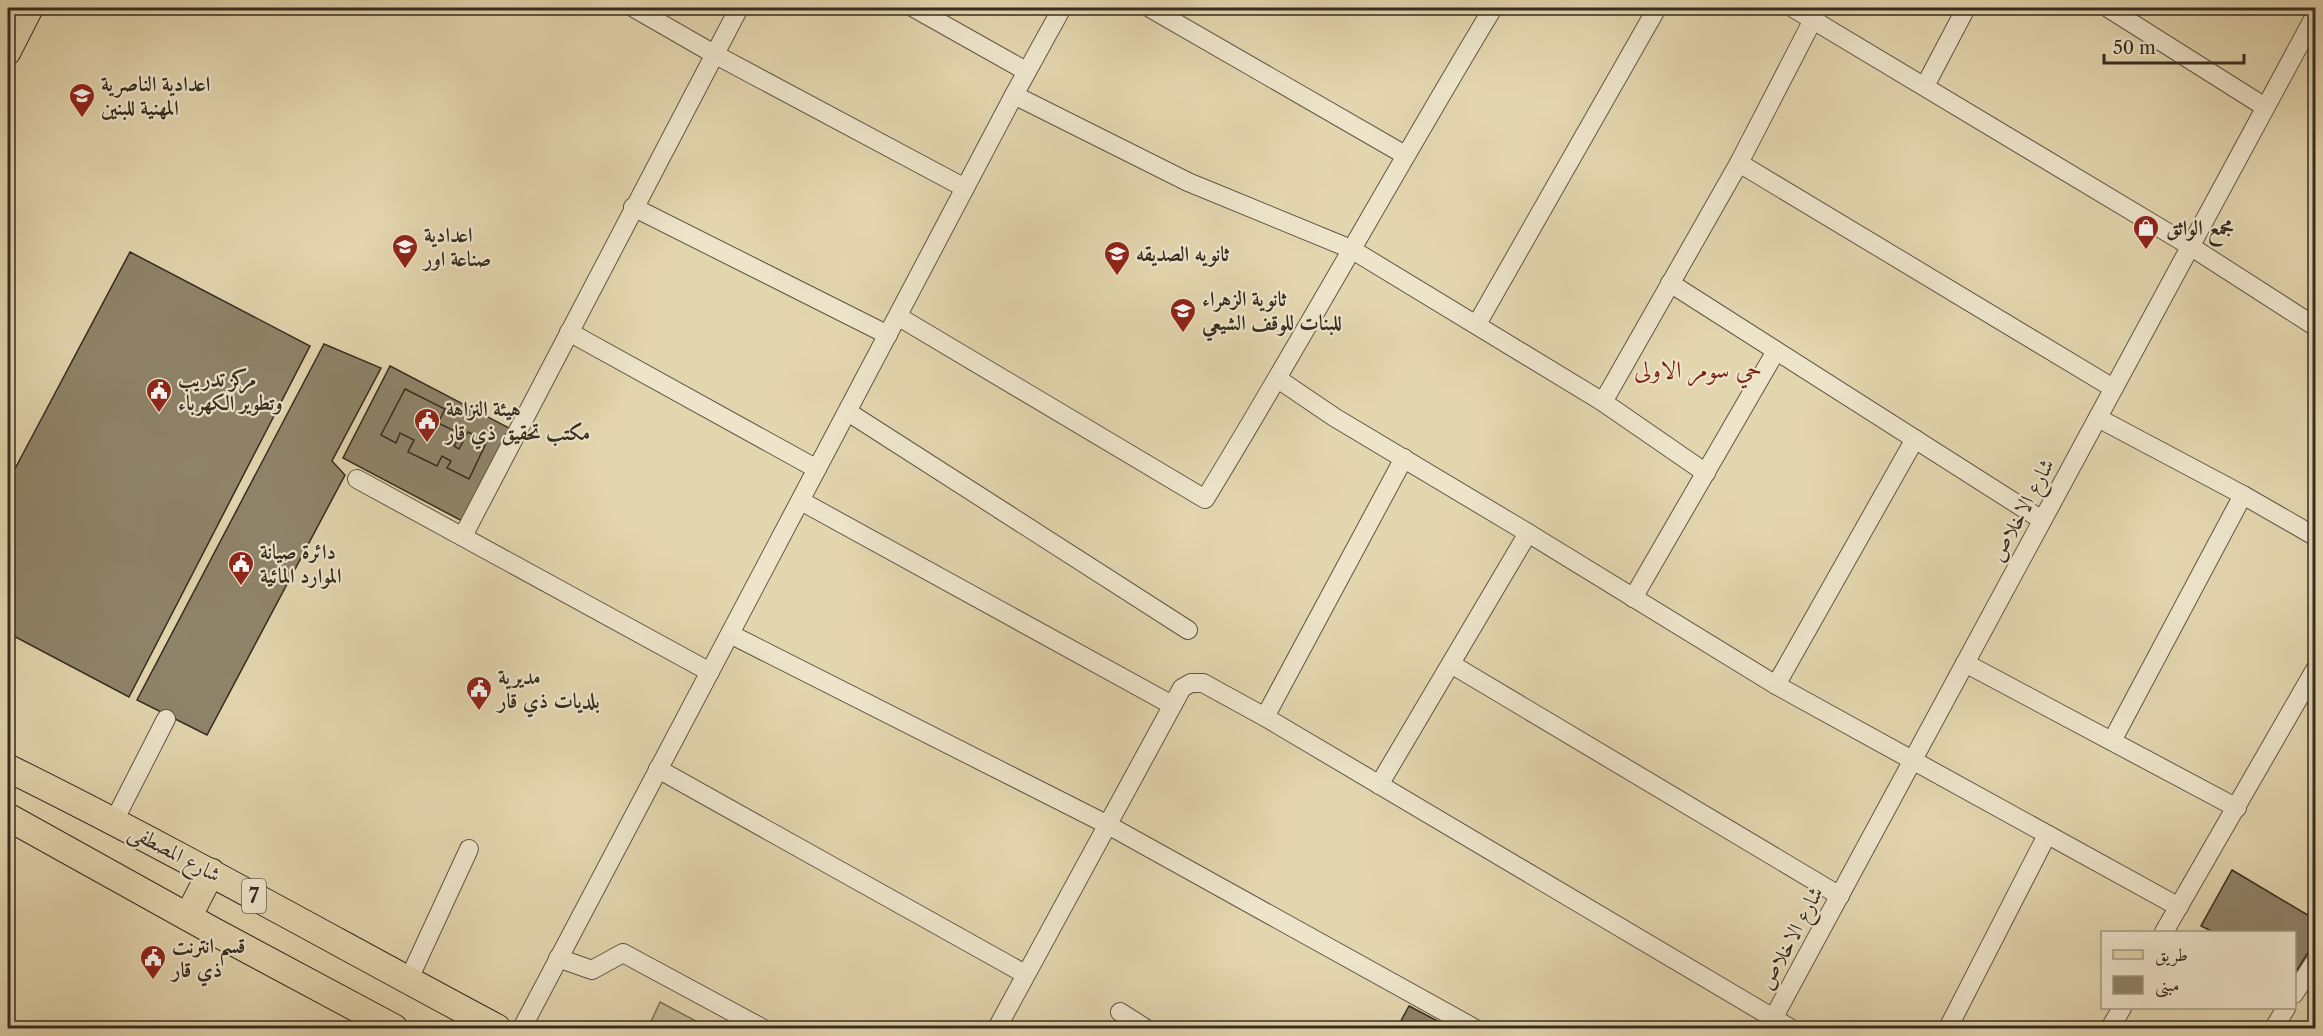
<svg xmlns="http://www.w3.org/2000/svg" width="2323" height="1036" viewBox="0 0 2323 1036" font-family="'Libre Caslon Text',Amiri,serif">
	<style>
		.green { fill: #c5b896; stroke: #7d725b; stroke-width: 1.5 }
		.building { fill: #8f846a; stroke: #352c20; stroke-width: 1.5 }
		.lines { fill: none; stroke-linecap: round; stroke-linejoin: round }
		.minor-casing { stroke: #605644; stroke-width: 20 }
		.major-casing { stroke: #352c20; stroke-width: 26 }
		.highway-casing { stroke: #352c20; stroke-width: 29 }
		.minor { stroke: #ede4ca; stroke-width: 18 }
		.major { stroke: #e3d5ae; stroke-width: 24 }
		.highway { stroke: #e3d5ae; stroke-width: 27 }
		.labels { text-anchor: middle; stroke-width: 4.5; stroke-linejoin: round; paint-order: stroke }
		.shield { fill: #ede4ca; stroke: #6c6353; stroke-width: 1.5 }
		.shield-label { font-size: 20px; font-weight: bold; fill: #352c20 }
		.poi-label { font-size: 21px; font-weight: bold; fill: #352c20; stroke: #ede4ca; text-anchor: start }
		.street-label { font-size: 21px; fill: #352c20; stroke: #ede4ca }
		.quarter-label { font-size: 24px; fill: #7a1f14; stroke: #ede4ca }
	</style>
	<rect width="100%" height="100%" fill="#e3d5ae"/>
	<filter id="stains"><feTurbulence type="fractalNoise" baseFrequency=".00333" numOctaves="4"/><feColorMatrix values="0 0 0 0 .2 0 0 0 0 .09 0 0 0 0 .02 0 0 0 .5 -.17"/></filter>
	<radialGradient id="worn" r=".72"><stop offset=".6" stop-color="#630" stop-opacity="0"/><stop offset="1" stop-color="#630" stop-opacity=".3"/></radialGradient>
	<path class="green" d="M660,1002L709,1028H648Z"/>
	<g class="building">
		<path d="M130,252L310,346L129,697L8,633V482Z"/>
		<path d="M324,344L381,368L332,461L345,475L207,735L137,700Z"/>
		<path d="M390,366L511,429L464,522L343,458Z"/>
		<path d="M405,389L445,409L438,423L461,434L454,446L459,449L468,432L487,441L469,479L447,468L451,461L442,456L437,466L408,452L414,440L400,433L396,443L381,435Z"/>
		<path d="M2232,870L2316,920V940L2294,975V932H2213L2201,926Z"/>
		<path d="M1409,1006L1451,1028H1397Z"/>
	</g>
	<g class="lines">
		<defs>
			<g id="minor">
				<path d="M634,8L714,54L965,188"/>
				<path d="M914,8L1026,71"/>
				<path d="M1150,8L1405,155"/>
				<path d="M1793,8L2190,246L2316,327"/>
				<path d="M2108,8L2265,107"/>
				<path d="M1925,86L1966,8"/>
				<path d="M1014,95L1188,182L1351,249L1603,402L1706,473"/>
				<path d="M1739,163L2113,388"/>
				<path d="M633,207L888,335"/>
				<path d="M1670,283L2042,520"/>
				<path d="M899,317L1205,499C1304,337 1395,170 1493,8"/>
				<path d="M1477,324L1657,8"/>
				<path d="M569,332L817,469"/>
				<path d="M1278,379L1334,417L1528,533L1776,685L2179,907"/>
				<path d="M1603,402L1739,163L1819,8"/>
				<path d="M848,412L1188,630"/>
				<path d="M2098,418L2243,495L2316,537"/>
				<path d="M357,479L710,672"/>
				<path d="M801,501L1172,705"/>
				<path d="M463,536L739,8"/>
				<path d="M1633,598L1776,351"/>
				<path d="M730,634L1108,825L1474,1028"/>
				<path d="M1965,663L2237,808"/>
				<path d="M1451,664L1840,896"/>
				<path d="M1776,685L1915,439"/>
				<path d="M1265,717L1404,458"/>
				<path d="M2112,741L2243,495"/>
				<path d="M658,769L1025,974"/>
				<path d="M1379,785L1528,533"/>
				<path d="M114,821L166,719"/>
				<path d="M2164,932L2316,668"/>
				<path d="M558,958L592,970L623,953L762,1028"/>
				<path d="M408,981L469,849"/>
				<path d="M2294,994L2316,960"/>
				<path d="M1120,1012L1145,1028"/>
				<path d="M522,1028L1014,95L1062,8"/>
				<path d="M997,1028L1182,688L1191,683H1203L1265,717L1790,1028"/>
				<path d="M1768,1028L2316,14"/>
				<path d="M1948,1028L2047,835"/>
				<path d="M2110,1028L2122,1008"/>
				<path d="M2274,1028L2286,1008"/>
			</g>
			<path id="major" d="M8,53L31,8"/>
			<g id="highway">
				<path d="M8,768C174,850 334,941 497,1028"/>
				<path d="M8,817L213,931L394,1028"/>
				<path d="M188,917L211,872"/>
			</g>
		</defs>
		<use href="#minor" class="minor-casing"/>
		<use href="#major" class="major-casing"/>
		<use href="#highway" class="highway-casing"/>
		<use href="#minor" class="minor"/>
		<use href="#major" class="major"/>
		<use href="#highway" class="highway"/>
	</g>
	<defs>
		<symbol id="school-pin" viewBox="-11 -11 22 30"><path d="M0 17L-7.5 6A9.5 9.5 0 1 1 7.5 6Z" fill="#8f2418" stroke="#ede4ca"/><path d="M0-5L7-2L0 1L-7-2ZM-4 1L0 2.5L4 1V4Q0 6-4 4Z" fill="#fff"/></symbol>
		<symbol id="shop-pin" viewBox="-11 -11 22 30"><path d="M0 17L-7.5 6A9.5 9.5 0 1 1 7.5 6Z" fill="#8f2418" stroke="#ede4ca"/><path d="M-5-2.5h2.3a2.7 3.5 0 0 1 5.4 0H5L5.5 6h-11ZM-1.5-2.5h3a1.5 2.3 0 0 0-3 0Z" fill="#fff"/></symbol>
		<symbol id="civic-pin" viewBox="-11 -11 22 30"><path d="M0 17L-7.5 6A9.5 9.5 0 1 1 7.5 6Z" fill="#8f2418" stroke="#ede4ca"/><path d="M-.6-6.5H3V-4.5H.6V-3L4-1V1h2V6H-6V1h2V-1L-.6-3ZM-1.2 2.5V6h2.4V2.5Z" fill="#fff"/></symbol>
	</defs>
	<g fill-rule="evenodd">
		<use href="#school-pin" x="67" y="81" width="30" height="40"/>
		<use href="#shop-pin" x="2131" y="213" width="30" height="40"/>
		<use href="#school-pin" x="390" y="232" width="30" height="40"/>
		<use href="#school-pin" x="1102" y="239" width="30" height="40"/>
		<use href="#school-pin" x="1168" y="296" width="30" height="40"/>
		<use href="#civic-pin" x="144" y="376" width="30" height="40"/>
		<use href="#civic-pin" x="412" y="406" width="30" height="40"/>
		<use href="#civic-pin" x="226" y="549" width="30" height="40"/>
		<use href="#civic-pin" x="464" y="674" width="30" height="40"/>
		<use href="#civic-pin" x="138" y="943" width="30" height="40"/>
	</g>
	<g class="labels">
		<rect class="shield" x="242" y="879" width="24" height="34" rx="4.5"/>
		<g class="shield-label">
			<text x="254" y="903">7</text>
		</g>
		<g class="poi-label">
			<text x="101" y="91">اعدادية الناصرية<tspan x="101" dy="24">المهنية للبنين</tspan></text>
			<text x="2166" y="235">مجمع الواثق</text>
			<text x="424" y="242">اعدادية<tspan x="424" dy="24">صناعة اور</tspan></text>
			<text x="1136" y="261">ثانويه الصديقه</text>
			<text x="1202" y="306">ثانوية الزهراء<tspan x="1202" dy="24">للبنات للوقف الشيعي</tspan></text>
			<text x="178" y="386">مركز تدريب<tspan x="178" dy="24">وتطوير الكهرباء</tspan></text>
			<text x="446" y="416">هيئة النزاهة<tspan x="446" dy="24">مكتب تحقيق ذي قار</tspan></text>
			<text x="260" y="559">دائرة صيانة<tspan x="260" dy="24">الموارد المائية</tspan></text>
			<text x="498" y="684">مديرية<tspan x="498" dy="24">بلديات ذي قار</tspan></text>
			<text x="172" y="953">قسم انترنت<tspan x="172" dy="24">ذي قار</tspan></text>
		</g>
		<g class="street-label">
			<text transform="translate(2022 510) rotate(-62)" y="7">شارع الاخلاص</text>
			<text transform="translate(175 853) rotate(28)" y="7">شارع المصطفى</text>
			<text transform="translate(1791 938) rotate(-62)" y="7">شارع الاخلاص</text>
		</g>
		<g class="quarter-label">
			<text x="1698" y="378">حي سومر الاولى</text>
		</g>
	</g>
	<rect width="2323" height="1036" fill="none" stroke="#e3d5ae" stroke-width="30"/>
	<rect x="9" y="9" width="2305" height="1018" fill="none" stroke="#352c20" stroke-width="3"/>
	<rect x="15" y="15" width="2293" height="1006" fill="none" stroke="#352c20" stroke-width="1.5"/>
	<rect x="2101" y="931" width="195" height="78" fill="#ede4ca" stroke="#a39a86" stroke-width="1.5"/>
	<rect x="2113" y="950" width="30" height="9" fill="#e3d5ae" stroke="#a39a86" stroke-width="1.5"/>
	<text x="2155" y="961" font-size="18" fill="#352c20">طريق</text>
	<rect x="2113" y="976" width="30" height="18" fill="#8f846a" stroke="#a39a86" stroke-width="1.5"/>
	<text x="2155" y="991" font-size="18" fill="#352c20">مبنى</text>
	<path d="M2104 54v9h140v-9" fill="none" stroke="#352c20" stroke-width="3"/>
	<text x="2113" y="54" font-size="18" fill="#352c20" stroke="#ede4ca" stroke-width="4.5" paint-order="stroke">50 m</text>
	<rect width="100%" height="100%" filter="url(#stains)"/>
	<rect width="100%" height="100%" fill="url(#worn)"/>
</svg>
